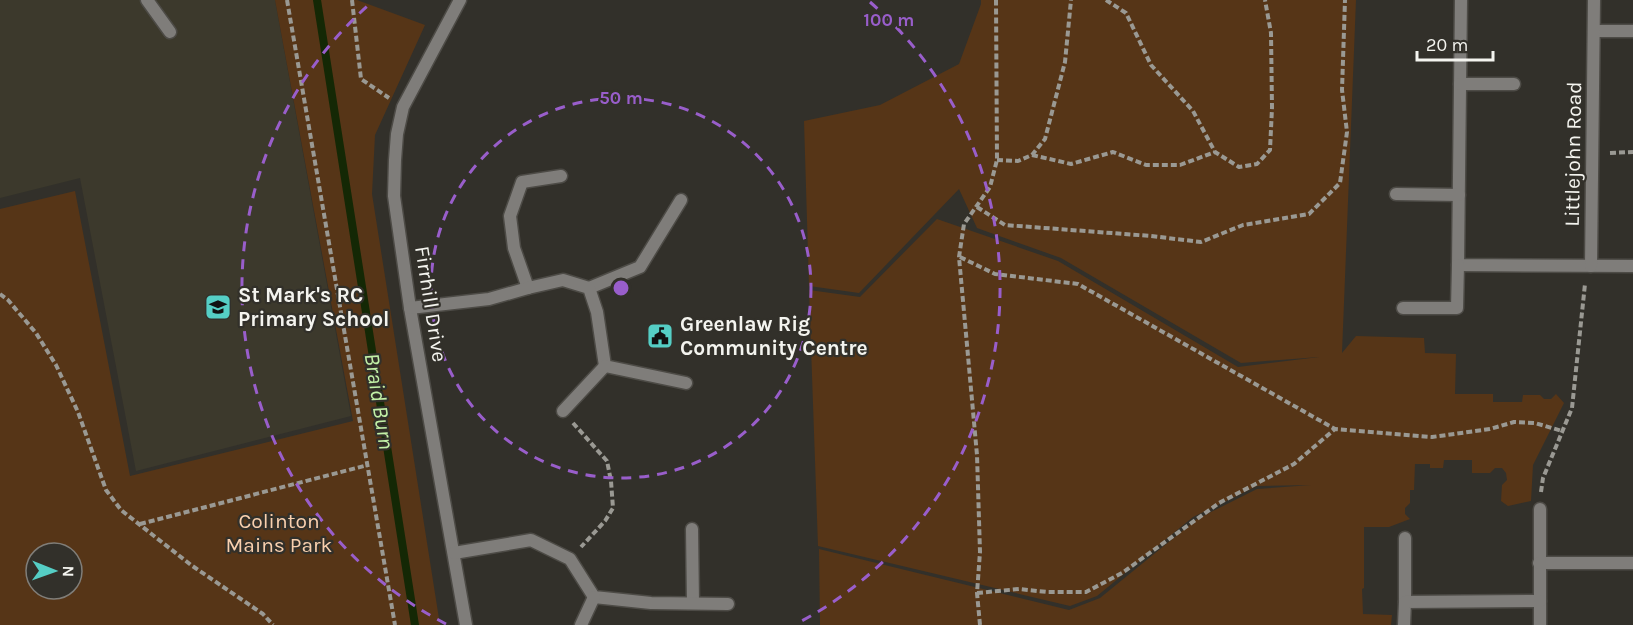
<svg xmlns="http://www.w3.org/2000/svg" width="1633" height="625" viewBox="0 0 1633 625" font-family="Karla,sans-serif">
	<style>
		.built { fill: #3c392c }
		.green { fill: #563517; fill-rule: evenodd }
		.lines { fill: none; stroke-linecap: round; stroke-linejoin: round }
		.stream { stroke: #142805; stroke-width: 8 }
		.service-casing { stroke: #4d4b46; stroke-width: 15 }
		.minor-casing { stroke: #4d4b46; stroke-width: 15 }
		.path { stroke: #9a9993; stroke-width: 4; stroke-dasharray: 6 3; stroke-linecap: butt }
		.service { stroke: #7f7d7a; stroke-width: 12 }
		.minor { stroke: #7f7d7a; stroke-width: 12 }
		.ring { fill: none; stroke: #995ecb; stroke-width: 3; stroke-dasharray: 10 8 }
		.labels { text-anchor: middle; stroke-width: 4.5; stroke-linejoin: round; paint-order: stroke }
		.street-label { font-size: 21px; fill: #f4f4ef; stroke: #32302a }
		.poi-label { font-size: 21px; font-weight: bold; fill: #f4f4ef; stroke: #32302a; text-anchor: start }
		.park-label { font-size: 21px; fill: #f9d0ae; stroke: #32302a }
		.water-label { font-size: 22px; font-style: italic; fill: #c3f1a7; stroke: #32302a }
		.centre { fill: #995ecb; stroke: #32302a; stroke-width: 3 }
		.ring-label { font-size: 18px; text-anchor: middle; font-weight: bold; fill: #995ecb; stroke: #32302a; stroke-width: 4.5; stroke-linejoin: round; paint-order: stroke }
	</style>
	<rect width="100%" height="100%" fill="#32302a"/>
	<path class="built" d="M0,0H275L351,416L136,471L80,178L0,198Z"/>
	<g class="green">
		<path d="M275,0H357L425,25L375,135L372,194L440,625H0V209L75,191L130,476L353,421ZM36,553H72V589H36Z"/>
		<path d="M981,0H1356L1342,353L1356,336L1424,338L1425,353L1456,354L1455,394H1493V402H1522L1523,395H1540L1544,399H1551L1556,394L1564,403L1533,465L1531,501L1508,506L1501,501L1502,485L1507,480L1506,473L1502,468H1495L1490,473H1472V460H1444L1443,468H1430V464H1415L1414,490H1410V503L1405,508V514L1410,519L1389,527H1364V588L1362,589L1363,614L1392,615L1391,625H820L819,549L1069,610L1100,598L1197,519L1257,489L1311,485L1257,486L1193,517L1097,596L1070,606L818,546L809,290L860,297L937,219L1058,261L1238,367L1319,357L1241,363L1061,258L977,228L959,189L859,293L809,286L804,121L880,105L959,64L981,4Z"/>
	</g>
	<g class="lines">
		<path class="stream" d="M317,0L415,625"/>
		<defs>
			<path id="service" d="M147,0L170,32"/>
			<g id="minor">
				<path d="M460,0L403,107L397,134L395,160L394,196L410,308L466,625"/>
				<path d="M1461,0L1458,265L1633,266"/>
				<path d="M1594,31H1633"/>
				<path d="M1460,84H1514"/>
				<path d="M1396,194L1459,195"/>
				<path d="M1591,266L1594,0"/>
				<path d="M528,288L514,248L510,216L522,182L561,176"/>
				<path d="M589,288L640,267L681,200"/>
				<path d="M410,308L489,299L528,288L563,280L589,288L597,312L605,366L686,383"/>
				<path d="M1403,308H1457L1458,265"/>
				<path d="M563,411L605,366"/>
				<path d="M1540,509V625"/>
				<path d="M692,529L693,603"/>
				<path d="M454,553L531,540L570,559L594,597L651,603L728,604"/>
				<path d="M1539,563H1633"/>
				<path d="M1405,602V538"/>
				<path d="M581,625L594,597"/>
				<path d="M1404,625L1405,602L1540,601"/>
			</g>
		</defs>
		<use href="#service" class="service-casing"/>
		<use href="#minor" class="minor-casing"/>
		<g class="path">
			<path d="M287,0L395,625"/>
			<path d="M352,0L361,79L389,98"/>
			<path d="M1106,0L1126,13L1151,65L1193,111L1215,152L1239,167L1257,164L1270,150L1272,108L1271,33L1265,0"/>
			<path d="M1610,153L1633,152"/>
			<path d="M1032,155L1071,164L1113,152L1146,165H1180L1215,152"/>
			<path d="M997,160L1018,161L1032,155L1045,139L1065,62L1071,0"/>
			<path d="M977,207L1005,225L1151,236L1201,242L1243,225L1309,214L1340,183L1347,132L1342,90L1345,0"/>
			<path d="M960,257L995,274L1078,284L1335,429"/>
			<path d="M0,294L8,300L36,333L56,365L78,412L106,490L121,510L191,565L263,614L273,625"/>
			<path d="M573,423L607,461L611,481L613,508L605,521L581,547"/>
			<path d="M1541,492L1543,478L1572,408L1585,284"/>
			<path d="M140,524L368,465"/>
			<path d="M977,593L1019,589L1047,592H1086L1122,573L1219,503L1294,464L1335,429L1432,437L1490,429L1514,422L1535,423L1562,431"/>
			<path d="M980,625L977,593L980,552L977,455L959,257L964,224L990,187L997,160L996,0"/>
		</g>
		<use href="#service" class="service"/>
		<use href="#minor" class="minor"/>
	</g>
	<g class="ring">
		<circle cx="621" cy="288" r="190"/>
		<path d="M446 624A379 379 0 0 1 372 2M870 2A379 379 0 0 1 796 624"/>
	</g>
	<defs>
		<symbol id="school-square" viewBox="-11 -11 22 22"><rect x="-9" y="-9" width="18" height="18" rx="4" fill="#55cec5" stroke="#32302a"/><path d="M0-5L7-2L0 1L-7-2ZM-4 1L0 2.5L4 1V4Q0 6-4 4Z" fill="#111"/></symbol>
		<symbol id="civic-square" viewBox="-11 -11 22 22"><rect x="-9" y="-9" width="18" height="18" rx="4" fill="#55cec5" stroke="#32302a"/><path d="M-.6-6.5H3V-4.5H.6V-3L4-1V1h2V6H-6V1h2V-1L-.6-3ZM-1.2 2.5V6h2.4V2.5Z" fill="#111"/></symbol>
	</defs>
	<g fill-rule="evenodd">
		<use href="#school-square" x="203" y="292" width="30" height="30"/>
		<use href="#civic-square" x="645" y="321" width="30" height="30"/>
	</g>
	<g class="labels">
		<g class="street-label">
			<text transform="translate(1573 154) rotate(-89)" y="7">Littlejohn Road</text>
			<text transform="translate(431 304) rotate(81)" y="7">Firrhill Drive</text>
		</g>
		<g class="poi-label">
			<text x="238" y="302">St Mark's RC<tspan x="238" dy="24">Primary School</tspan></text>
			<text x="680" y="331">Greenlaw Rig<tspan x="680" dy="24">Community Centre</tspan></text>
		</g>
		<g class="park-label">
			<text x="279" y="528">Colinton<tspan x="279" dy="24">Mains Park</tspan></text>
		</g>
		<g class="water-label">
			<text transform="translate(380 401) rotate(81)" y="8">Braid Burn</text>
		</g>
	</g>
	<circle cx="621" cy="288" r="9" class="centre"/>
	<g class="ring-label">
		<text x="889" y="26">100 m</text>
		<text x="621" y="104">50 m</text>
	</g>
	<g transform="translate(54 571) rotate(91)"><circle r="28" fill="#32302a" stroke="#807e79" stroke-width="1.5"/>
	<path d="M0-4.5L10 22L0 15L-10 22Z" fill="#55cec5"/>
	<text y="-9" font-size="16" font-weight="bold" text-anchor="middle" fill="#f4f4ef">N</text>
	</g>
	<path d="M1417 51v9h76v-9" fill="none" stroke="#f4f4ef" stroke-width="3"/>
	<text x="1426" y="51" font-size="18" fill="#f4f4ef" stroke="#32302a" stroke-width="4.5" paint-order="stroke">20 m</text>
</svg>
